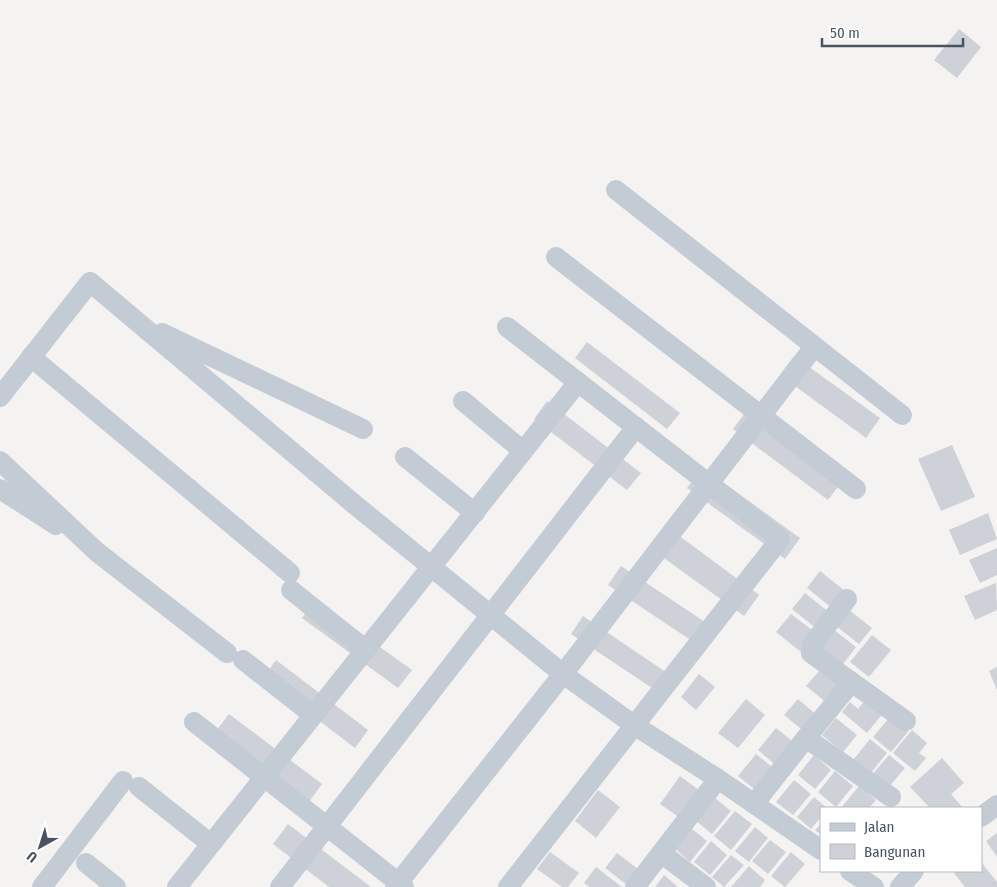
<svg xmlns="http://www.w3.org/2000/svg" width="997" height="887" viewBox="0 0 997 887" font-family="'Fira Sans Condensed',sans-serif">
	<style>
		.building { fill: #ced1d8 }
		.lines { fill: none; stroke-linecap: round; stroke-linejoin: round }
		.street { stroke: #c3cbd4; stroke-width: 20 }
	</style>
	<rect width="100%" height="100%" fill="#f5f3f2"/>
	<g class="building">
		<path d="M959,29L981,47L957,78L934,60Z"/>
		<path d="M587,342L680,413L667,429L575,358Z"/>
		<path d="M794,356L880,418L866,438L780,375Z"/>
		<path d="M547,401L641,473L627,490L534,419Z"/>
		<path d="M748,409L843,480L828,500L733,429Z"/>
		<path d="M952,445L975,497L941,511L918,459Z"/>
		<path d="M702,467L800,538L785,559L687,488Z"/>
		<path d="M988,513L997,539L960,555L949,530Z"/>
		<path d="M666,526L759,595L744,616L650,548Z"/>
		<path d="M997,548V575L980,583L969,560Z"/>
		<path d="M621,566L717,630L704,649L608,585Z"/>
		<path d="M820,571L845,591L832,608L807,588Z"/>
		<path d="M996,583L997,610L975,620L964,596Z"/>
		<path d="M805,593L830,613L817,629L792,609Z"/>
		<path d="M315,600L412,670L398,688L302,618Z"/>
		<path d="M849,610L872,628L859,644L836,626Z"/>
		<path d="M791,614L816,633L801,652L776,632Z"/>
		<path d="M583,616L679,681L667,698L571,634Z"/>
		<path d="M834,630L856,647L840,668L818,651Z"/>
		<path d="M872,635L891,650L869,677L850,662Z"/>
		<path d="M276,660L368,730L355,748L263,678Z"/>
		<path d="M997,667V690L989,671Z"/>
		<path d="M820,670L841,687L827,703L806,686Z"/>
		<path d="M699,674L715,687L696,710L681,697Z"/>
		<path d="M746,699L765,715L738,748L718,733Z"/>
		<path d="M798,699L819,717L806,733L784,715Z"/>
		<path d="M866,699L883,713L867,733L842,712L850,702L858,709Z"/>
		<path d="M229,714L322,784L306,806L213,735Z"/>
		<path d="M890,717L908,732L891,752L873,737Z"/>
		<path d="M836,718L857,735L843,752L822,735Z"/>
		<path d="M776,728L796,744L778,767L758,750Z"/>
		<path d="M912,730L927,743L919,753L926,758L915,771L893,753Z"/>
		<path d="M870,739L887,753L870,774L853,760Z"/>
		<path d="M756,754L776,770L758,792L738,776Z"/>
		<path d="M814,755L831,770L815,789L798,775Z"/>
		<path d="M889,755L905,768L887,789L871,776Z"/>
		<path d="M942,758L964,783L951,794L963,808H930L910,787Z"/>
		<path d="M835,771L853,786L836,807L818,792Z"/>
		<path d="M680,776L700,791L680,818L660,804Z"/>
		<path d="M794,780L811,794L793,815L776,802Z"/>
		<path d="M859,786L876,800L869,808H841Z"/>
		<path d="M598,790L620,807L596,838L575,821Z"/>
		<path d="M814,797L827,808H821V817L811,829L797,817Z"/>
		<path d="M715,798L731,811L712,834L696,821Z"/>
		<path d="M735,811L752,824L731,850L714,836Z"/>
		<path d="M288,824L371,887H329L273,844Z"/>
		<path d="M821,824V835L815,830Z"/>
		<path d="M755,827L768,838L749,862L735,851Z"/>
		<path d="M691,828L707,841L690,862L674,848Z"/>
		<path d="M997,833V857L986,841Z"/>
		<path d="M770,840L786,852L768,874L752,861Z"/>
		<path d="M711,841L727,855L710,875L694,862Z"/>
		<path d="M550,852L579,873L568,887H562L537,869Z"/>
		<path d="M791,852L805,864L785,887L771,876Z"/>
		<path d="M617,853L638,869L627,885L605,868Z"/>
		<path d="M731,855L744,865L724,887L712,877Z"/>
		<path d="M981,862L997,882V887H965L954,873L957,871H981Z"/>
		<path d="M749,866L765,880L760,887H731Z"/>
		<path d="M596,867L622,887H590L584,883Z"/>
		<path d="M664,875L678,887H655Z"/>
	</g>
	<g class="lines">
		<g class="street">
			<path d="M616,190L902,415"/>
			<path d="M556,257L856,489"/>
			<path d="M507,327L780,539L508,887"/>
			<path d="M162,333L363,429"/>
			<path d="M31,357L290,573"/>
			<path d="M0,397L90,282L354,504L563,674L634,725L718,779L821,850"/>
			<path d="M463,401L523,451"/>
			<path d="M405,457L475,513"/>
			<path d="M0,461L97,552L227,653"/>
			<path d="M0,489L56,525"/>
			<path d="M291,590L366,650"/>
			<path d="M847,599L812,645L811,653L906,721"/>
			<path d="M243,660L313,715"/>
			<path d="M851,683L806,738L891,797"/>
			<path d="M194,722L404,887"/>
			<path d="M139,787L211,844"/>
			<path d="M754,804L806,738"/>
			<path d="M981,817L997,805"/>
			<path d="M661,853L706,887"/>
			<path d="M86,863L116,887"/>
			<path d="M850,871L874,887"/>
			<path d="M42,887L123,781"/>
			<path d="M177,887L578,382"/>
			<path d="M280,887L636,427"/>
			<path d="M395,887L563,674L814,347"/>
			<path d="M635,887L718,779"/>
			<path d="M900,887L914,871"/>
		</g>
	</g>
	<rect x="820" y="807" width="162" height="65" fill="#ffffff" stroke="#b6bac0"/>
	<rect x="830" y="823" width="25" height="8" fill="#c3cbd4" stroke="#b6bac0"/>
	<text x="864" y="832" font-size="15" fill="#495361">Jalan</text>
	<rect x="830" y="844" width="25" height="15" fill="#ced1d8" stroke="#b6bac0"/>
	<text x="864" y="857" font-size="15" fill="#495361">Bangunan</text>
	<g transform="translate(40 847) rotate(219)" stroke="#ffffff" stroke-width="4" paint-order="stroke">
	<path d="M0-4L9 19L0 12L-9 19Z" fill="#495361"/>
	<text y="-8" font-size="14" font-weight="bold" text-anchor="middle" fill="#495361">U</text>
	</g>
	<path d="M822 38v8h141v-8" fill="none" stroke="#495361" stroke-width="2.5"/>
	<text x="830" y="38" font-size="15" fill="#495361" stroke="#ffffff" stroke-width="4" paint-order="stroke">50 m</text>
</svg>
